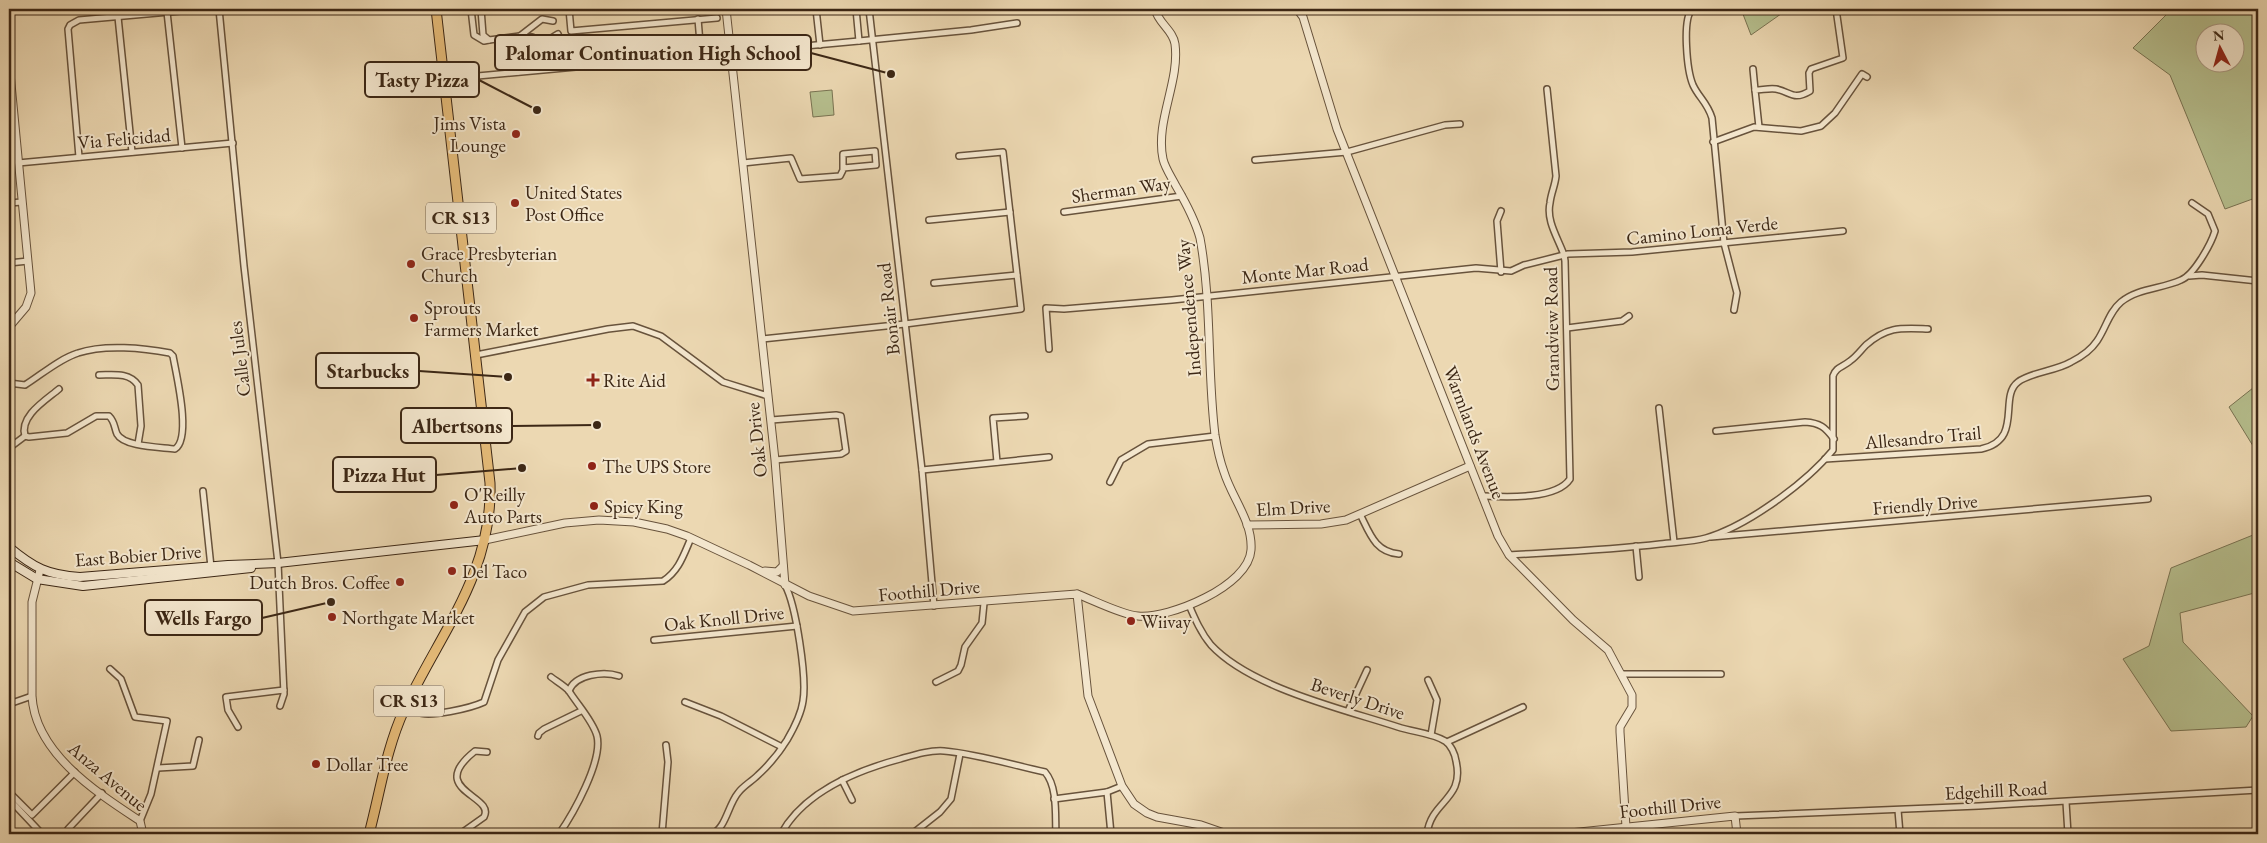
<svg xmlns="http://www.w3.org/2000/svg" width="2267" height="843" viewBox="0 0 2267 843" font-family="'EB Garamond',serif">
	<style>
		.green { fill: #b6bf8e; stroke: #797352; fill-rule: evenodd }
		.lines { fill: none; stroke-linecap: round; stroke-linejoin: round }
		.minor-casing { stroke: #68533c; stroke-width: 8 }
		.tertiary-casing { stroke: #68533c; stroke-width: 9 }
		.secondary-casing { stroke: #3c2715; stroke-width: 10 }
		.primary-casing { stroke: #3c2715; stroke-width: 11 }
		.minor { stroke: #f3e6cd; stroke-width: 5 }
		.tertiary { stroke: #f3e6cd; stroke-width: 7 }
		.secondary { stroke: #f3e6cd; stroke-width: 8 }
		.primary { stroke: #e6bc79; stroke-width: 9 }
		.poi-dot { fill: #8f2418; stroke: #f3e6cd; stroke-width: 2 }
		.labels { text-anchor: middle; stroke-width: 4; stroke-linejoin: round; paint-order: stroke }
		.shield { fill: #f3e6cd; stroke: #73604c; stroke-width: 1 }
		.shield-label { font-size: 18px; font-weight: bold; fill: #3c2715 }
		.poi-label { font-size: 19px; fill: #3c2715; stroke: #f3e6cd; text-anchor: start }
		.street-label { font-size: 19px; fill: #3c2715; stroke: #f3e6cd }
		.leader { fill: none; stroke: #3c2715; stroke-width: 2 }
		.callout-dot { fill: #3c2715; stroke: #f3e6cd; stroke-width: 2 }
		.callout { fill: #f3e6cd; stroke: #3c2715; stroke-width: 2 }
		.callout-label { font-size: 20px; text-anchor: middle; font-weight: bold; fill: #3c2715 }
	</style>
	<rect width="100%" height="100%" fill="#ecd8b2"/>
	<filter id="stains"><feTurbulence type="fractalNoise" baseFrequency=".004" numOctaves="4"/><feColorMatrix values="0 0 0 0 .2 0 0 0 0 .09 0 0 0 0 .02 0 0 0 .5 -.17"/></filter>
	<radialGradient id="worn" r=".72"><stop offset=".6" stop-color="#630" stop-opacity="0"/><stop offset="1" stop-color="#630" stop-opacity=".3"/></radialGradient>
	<g class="green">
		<path d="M1741,9H1788L1751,35Z"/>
		<path d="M2172,9H2258V197L2225,209L2170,75L2133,48ZM2234,32V62H2204V32Z"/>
		<path d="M832,90L834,115L813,117L810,92Z"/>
		<path d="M2258,384V454L2229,407Z"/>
		<path d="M2258,533V592L2180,613L2183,642L2253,716L2246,727L2171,731L2123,659L2149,646L2171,568Z"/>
	</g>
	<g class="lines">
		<defs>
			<g id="minor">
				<path d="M219,9L244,266L278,563L284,694L280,706"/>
				<path d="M471,9L474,35L484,41L489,40L483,35L481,9"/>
				<path d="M569,9L571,31L717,18"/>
				<path d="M816,9L820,45"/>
				<path d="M856,9L859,41"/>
				<path d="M869,9L922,470L934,606"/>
				<path d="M1692,9C1682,20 1687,71 1693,85C1699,98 1707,102 1712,118L1724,243L1737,293L1734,310"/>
				<path d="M167,12L182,148"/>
				<path d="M118,17L132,152"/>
				<path d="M698,19L701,55"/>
				<path d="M520,36L532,37L545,42L558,34"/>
				<path d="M515,37L518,72"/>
				<path d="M510,38L513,72"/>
				<path d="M489,40L520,36L542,19L553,21"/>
				<path d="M1753,69L1755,90"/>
				<path d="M445,79L859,41L971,30L1017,23"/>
				<path d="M1759,127L1755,90C1762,90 1769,88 1776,89C1791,92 1793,101 1810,91L1809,73L1811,69L1843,58L1836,9"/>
				<path d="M1713,142L1754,127L1801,131L1821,126L1835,113L1862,74L1867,77"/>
				<path d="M79,157L68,29L70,25L79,20L203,9"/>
				<path d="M1255,160L1347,152L1445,125L1460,124"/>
				<path d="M18,163L233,143"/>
				<path d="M743,163L791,158L800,179L840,176L843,170V154L875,151L876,165L843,168"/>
				<path d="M9,203L22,202"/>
				<path d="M1064,212L1182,196"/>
				<path d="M929,220L1010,212"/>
				<path d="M9,263L28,261"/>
				<path d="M1501,272L1497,221L1501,211"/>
				<path d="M2189,276L2202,275L2258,281"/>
				<path d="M934,283L1017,275"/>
				<path d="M1567,328L1622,321L1629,316"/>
				<path d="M762,339L905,324L1021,309L1003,152L959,156"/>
				<path d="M1049,349L1046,308L1064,309L1172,300L1476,268L1511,271L1524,265L1568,254L1632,252L1843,231"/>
				<path d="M476,355L608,329L633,326L661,336L723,382L768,396"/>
				<path d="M99,375C113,375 129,372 138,385L141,426L138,444"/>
				<path d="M9,383L25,385C41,375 59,359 78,353C104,344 144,348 170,353L173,356C176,374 192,438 175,449C161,447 124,447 117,434C114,427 115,422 109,416H96L67,433L29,437L25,436"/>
				<path d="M1659,408L1674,542"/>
				<path d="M771,420L836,415L841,416L846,451L841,454L775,460"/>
				<path d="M1716,431L1805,422C1820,423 1825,427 1834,439"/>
				<path d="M25,436C19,416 46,400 59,389"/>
				<path d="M9,448L25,436"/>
				<path d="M1825,459L1981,449C2024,440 1998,397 2018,382C2031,372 2056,371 2071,362C2081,357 2091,350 2097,341C2106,328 2109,312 2121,302C2138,288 2162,289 2181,280C2194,275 2211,244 2215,231L2208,214L2192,203"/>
				<path d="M997,462L993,418L1025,416"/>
				<path d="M922,470L1049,457"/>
				<path d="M1110,482L1121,460L1148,444L1215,436"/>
				<path d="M203,491L211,567"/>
				<path d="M1482,496C1505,497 1556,500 1570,479L1565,261L1564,255C1558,238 1546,221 1550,203C1551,193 1555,186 1556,176L1547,89"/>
				<path d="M1360,514C1370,534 1375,552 1399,554"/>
				<path d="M1711,537L2148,499"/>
				<path d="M1636,546L1639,577"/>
				<path d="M1509,555C1559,552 1610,550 1660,544C1675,542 1692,542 1706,538C1747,526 1806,483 1833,450V376C1836,367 1843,367 1850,361C1856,357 1861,350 1866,345C1888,326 1901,328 1928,329"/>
				<path d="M1189,605C1195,619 1201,633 1211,645C1251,688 1343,709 1398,727C1413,732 1432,733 1445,741C1451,745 1455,754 1456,761C1465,800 1431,800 1427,834"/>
				<path d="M654,640L797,626"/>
				<path d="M110,669L121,679L135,717L167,721L151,794L140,821"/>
				<path d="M1622,674H1721"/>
				<path d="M551,677C556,681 565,686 569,691C577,704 593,721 597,736C603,761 573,814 559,834"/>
				<path d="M1428,680L1437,700L1431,735"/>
				<path d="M936,682L958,671L961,665L965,647L982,623L984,603"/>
				<path d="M569,691C575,674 604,671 619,676"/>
				<path d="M685,702L721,716L782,747"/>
				<path d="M9,704L32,696"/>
				<path d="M407,705C410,708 413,711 417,712C429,718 471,708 484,702L498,660L525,612L544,597L588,585L663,581C679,571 684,554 691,538"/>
				<path d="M1348,711L1367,670"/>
				<path d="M238,727L228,710L226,697L284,690"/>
				<path d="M538,736L539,733L544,729L581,711"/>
				<path d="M1447,742L1523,707"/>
				<path d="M158,768L193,766L199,740"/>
				<path d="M842,780L852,800"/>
				<path d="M9,786L12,798L9,806"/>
				<path d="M1107,792L1111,834"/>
				<path d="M12,795L32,815L75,772"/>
				<path d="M1054,799L1107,792L1122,786"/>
				<path d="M11,801L42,834"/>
				<path d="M2066,802L2068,834"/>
				<path d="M1898,810L1900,834"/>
				<path d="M1735,816L1979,806L2258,790"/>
				<path d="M68,829L102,793"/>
				<path d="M460,834L484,817C496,795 425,791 475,751L487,752"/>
				<path d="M662,834L668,762L666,745"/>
				<path d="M712,834C726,828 728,805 738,793C743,786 751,782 758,775C769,765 779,753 787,740C794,728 801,715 803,701C807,678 796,605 785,585"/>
				<path d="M781,834C804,792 855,771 900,759C914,755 929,750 944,751C978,754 1012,765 1045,772C1058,787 1055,816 1056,834"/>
				<path d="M912,834L940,812L951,799L960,754"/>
			</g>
			<g id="tertiary">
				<path d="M726,9L775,460L785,585"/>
				<path d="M1297,9L1303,17L1337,129L1498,536L1509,555L1573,620L1608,650L1632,695V707L1620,727V732L1626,827"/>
				<path d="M9,63L31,293L26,307L9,327"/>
				<path d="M1247,525L1321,524L1346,520L1470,466"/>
				<path d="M485,540L565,523L599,520L634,522L667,529L687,536L749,565L809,596L853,611L1077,594L1088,696L1122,786L1134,804L1147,813L1157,817L1201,825L1227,834"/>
				<path d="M40,570L32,602V696C35,753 96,792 140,821L143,834"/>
				<path d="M765,571L777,572L783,566"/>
				<path d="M1077,594C1093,600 1122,615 1138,616C1169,619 1249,586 1251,550C1253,522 1232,498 1224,472C1220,461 1217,447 1215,435C1207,370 1212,303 1200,238C1195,220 1186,203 1176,186C1172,178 1165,168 1163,159C1155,121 1180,82 1175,44C1173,30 1158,23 1155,9"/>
				<path d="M1560,834L1735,816L1737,834"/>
			</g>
			<g id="secondary">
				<path d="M9,547C34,568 48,575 80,577L228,565L278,563L485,540"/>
				<path d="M9,562L37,579L83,586L251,568"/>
			</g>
			<path id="primary" d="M369,834C380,793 386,749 404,710C440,633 493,573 490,483L436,9"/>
		</defs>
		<use href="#minor" class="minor-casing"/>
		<use href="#tertiary" class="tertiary-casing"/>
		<use href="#secondary" class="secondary-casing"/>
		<use href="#primary" class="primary-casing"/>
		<use href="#minor" class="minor"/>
		<use href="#tertiary" class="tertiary"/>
		<use href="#secondary" class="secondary"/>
		<use href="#primary" class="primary"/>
	</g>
	<g class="poi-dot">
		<circle cx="516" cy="134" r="5"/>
		<circle cx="515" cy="203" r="5"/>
		<circle cx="411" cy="264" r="5"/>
		<circle cx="414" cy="318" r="5"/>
		<path d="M590.5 372.5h5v5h5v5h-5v5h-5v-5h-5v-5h5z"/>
		<circle cx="592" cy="466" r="5"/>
		<circle cx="454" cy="505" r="5"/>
		<circle cx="594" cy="506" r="5"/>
		<circle cx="452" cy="571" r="5"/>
		<circle cx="400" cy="582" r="5"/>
		<circle cx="332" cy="617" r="5"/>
		<circle cx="1131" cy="621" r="5"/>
		<circle cx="316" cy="764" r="5"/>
	</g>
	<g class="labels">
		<g class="shield">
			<rect x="426" y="202.5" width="70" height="31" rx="4"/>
			<rect x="374" y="685.5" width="70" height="31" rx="4"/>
		</g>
		<g class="shield-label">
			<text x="461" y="224">CR S13</text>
			<text x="409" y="707">CR S13</text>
		</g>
		<g class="poi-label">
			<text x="506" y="130" text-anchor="end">Jims Vista<tspan x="506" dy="22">Lounge</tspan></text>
			<text x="525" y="199">United States<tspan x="525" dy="22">Post Office</tspan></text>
			<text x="421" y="260">Grace Presbyterian<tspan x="421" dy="22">Church</tspan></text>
			<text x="424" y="314">Sprouts<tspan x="424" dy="22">Farmers Market</tspan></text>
			<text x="603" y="387">Rite Aid</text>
			<text x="602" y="473">The UPS Store</text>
			<text x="464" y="501">O'Reilly<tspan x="464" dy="22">Auto Parts</tspan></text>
			<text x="604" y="513">Spicy King</text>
			<text x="462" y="578">Del Taco</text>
			<text x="390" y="589" text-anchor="end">Dutch Bros. Coffee</text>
			<text x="342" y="624">Northgate Market</text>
			<text x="1141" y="628">Wiivay</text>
			<text x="326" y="771">Dollar Tree</text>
		</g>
		<g class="street-label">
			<text transform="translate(124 138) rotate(-5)" y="7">Via Felicidad</text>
			<text transform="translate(1121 189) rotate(-8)" y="7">Sherman Way</text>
			<text transform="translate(1702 230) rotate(-6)" y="7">Camino Loma Verde</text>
			<text transform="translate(1305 270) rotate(-6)" y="7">Monte Mar Road</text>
			<text transform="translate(1188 308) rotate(-95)" y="7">Independence Way</text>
			<text transform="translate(888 309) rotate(-96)" y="7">Bonair Road</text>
			<text transform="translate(1551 329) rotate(-91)" y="7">Grandview Road</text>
			<text transform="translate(239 359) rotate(-97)" y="7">Calle Jules</text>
			<text transform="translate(1475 432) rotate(69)" y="7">Warmlands Avenue</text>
			<text transform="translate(1923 437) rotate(-5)" y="7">Allesandro Trail</text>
			<text transform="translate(756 440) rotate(-96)" y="7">Oak Drive</text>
			<text transform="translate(1925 504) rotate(-4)" y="7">Friendly Drive</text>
			<text transform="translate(1293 507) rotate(-3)" y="7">Elm Drive</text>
			<text transform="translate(138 555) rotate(-4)" y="7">East Bobier Drive</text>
			<text transform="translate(929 590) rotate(-5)" y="7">Foothill Drive</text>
			<text transform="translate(724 618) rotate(-6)" y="7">Oak Knoll Drive</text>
			<text transform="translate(1358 698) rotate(18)" y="7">Beverly Drive</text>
			<text transform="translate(108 776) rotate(40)" y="7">Anza Avenue</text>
			<text transform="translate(1996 790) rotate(-3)" y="7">Edgehill Road</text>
			<text transform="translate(1670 806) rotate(-6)" y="7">Foothill Drive</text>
		</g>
	</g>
	<path class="leader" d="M891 74L811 53M537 110L479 80M508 377L419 371M597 425L512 426M522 468L436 475M331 602L262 618"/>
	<g class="callout-dot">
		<circle cx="891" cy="74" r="5"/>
		<circle cx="537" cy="110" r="5"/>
		<circle cx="508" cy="377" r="5"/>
		<circle cx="597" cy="425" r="5"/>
		<circle cx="522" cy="468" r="5"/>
		<circle cx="331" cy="602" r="5"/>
	</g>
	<g class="callout">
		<rect x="495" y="35" width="316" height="35" rx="5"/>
		<rect x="365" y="62" width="114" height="35" rx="5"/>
		<rect x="316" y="353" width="103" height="35" rx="5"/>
		<rect x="401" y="408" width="111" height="35" rx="5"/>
		<rect x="333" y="457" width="103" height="35" rx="5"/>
		<rect x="145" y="600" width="117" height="35" rx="5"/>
	</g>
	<g class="callout-label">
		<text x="653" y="60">Palomar Continuation High School</text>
		<text x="422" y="87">Tasty Pizza</text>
		<text x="368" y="378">Starbucks</text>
		<text x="457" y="433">Albertsons</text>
		<text x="384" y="482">Pizza Hut</text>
		<text x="203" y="625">Wells Fargo</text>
	</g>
	<rect width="2267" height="843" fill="none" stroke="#ecd8b2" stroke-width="30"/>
	<rect x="10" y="10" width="2247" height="823" fill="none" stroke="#3c2715" stroke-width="2.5"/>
	<rect x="15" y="15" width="2237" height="813" fill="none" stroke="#3c2715"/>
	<g transform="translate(2220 48) rotate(354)"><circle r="24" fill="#f3e6cd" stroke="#aa9a83"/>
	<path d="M0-4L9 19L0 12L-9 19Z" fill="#8f2418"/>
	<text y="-8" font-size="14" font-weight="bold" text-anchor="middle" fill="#3c2715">N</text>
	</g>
	<rect width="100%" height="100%" filter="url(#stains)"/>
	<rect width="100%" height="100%" fill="url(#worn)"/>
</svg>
